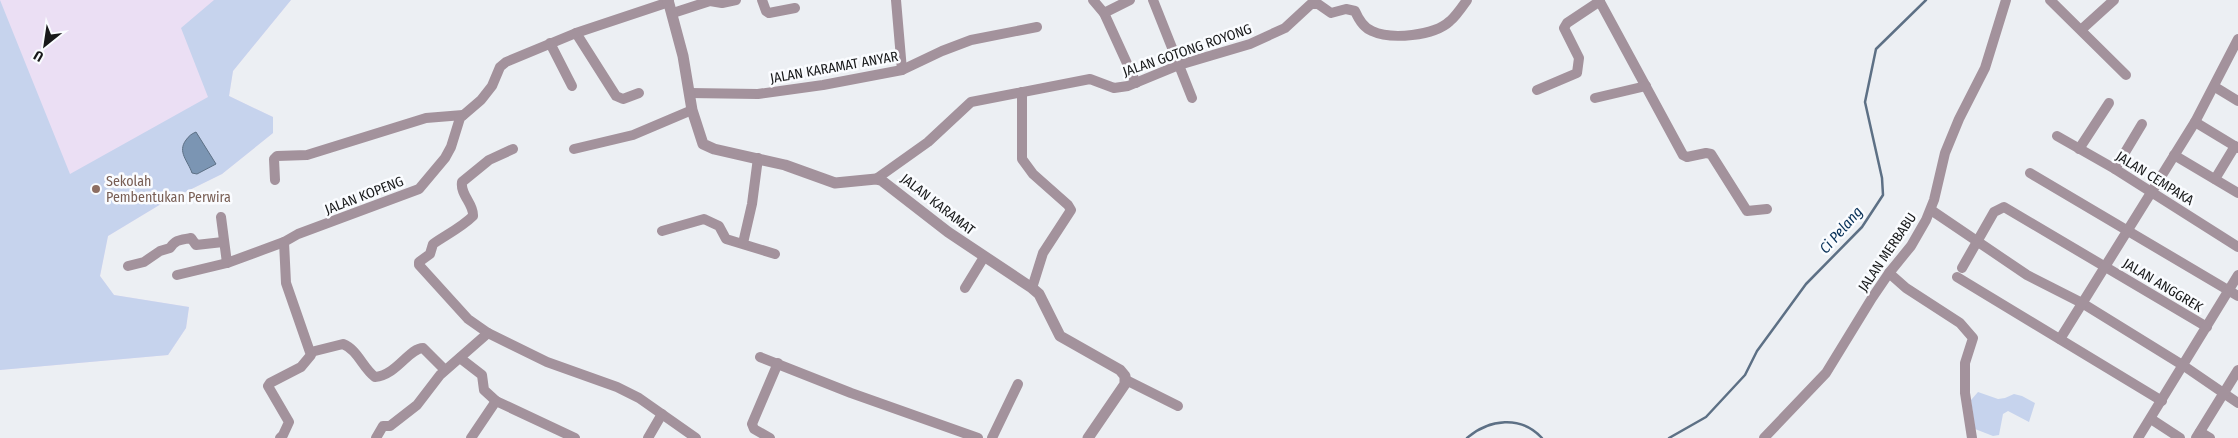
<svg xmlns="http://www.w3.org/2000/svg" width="2238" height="438" viewBox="0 0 2238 438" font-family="'Fira Sans Condensed',sans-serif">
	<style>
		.education { fill: #ebdff4 }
		.green { fill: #c6d3ed }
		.water { fill: #7b95b3; stroke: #5d7085 }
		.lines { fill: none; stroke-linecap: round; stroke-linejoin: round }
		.stream { stroke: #5d7085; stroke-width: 2.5 }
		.minor { stroke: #a3929c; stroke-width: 10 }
		.tertiary { stroke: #a3929c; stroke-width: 11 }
		.education-dot { fill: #8d6e63; stroke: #fafcff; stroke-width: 2 }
		.labels { text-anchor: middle; stroke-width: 5; stroke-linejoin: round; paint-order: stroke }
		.street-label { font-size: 14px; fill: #18191a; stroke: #fafcff }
		.education-label { font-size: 14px; fill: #785e54; stroke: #fafcff; text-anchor: start }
		.water-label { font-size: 15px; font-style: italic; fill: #062f57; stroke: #fafcff }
	</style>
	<rect width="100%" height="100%" fill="#eceff3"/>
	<path class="education" d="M0,0H291L233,71L229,96L273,117V133L222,174L161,204L108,236L100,276L114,295L189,307L186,328L168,355L0,370Z"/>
	<g class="green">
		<path d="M0,0L70,174L208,97L181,28L214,0H291L233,71L229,96L273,117V133L222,174L161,204L108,236L100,276L114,295L189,307L186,328L168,355L0,370Z"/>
		<path d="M1978,392L1998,399L2005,398L2014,394L2022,396L2035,403L2029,422L2008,411L2003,414L1999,435L1993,436L1975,429L1971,400Z"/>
	</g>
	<path class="water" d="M196,132L216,164L197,174L192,173C188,161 177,152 186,140C189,136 191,134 196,132Z"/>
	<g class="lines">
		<g class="stream">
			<path d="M1467,438C1489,419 1521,415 1542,438"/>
			<path d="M1669,438L1706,417L1745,375L1757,351L1806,284L1862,227L1883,195L1882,178L1865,102L1876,49L1926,0"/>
		</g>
		<g class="minor">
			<path d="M762,0L766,11L769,13L795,8"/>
			<path d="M896,0L902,70"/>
			<path d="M1093,0L1104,13L1136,83"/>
			<path d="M1153,0L1192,98"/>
			<path d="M1599,0L1683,155L1687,157L1706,153L1711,154L1747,211L1767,209"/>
			<path d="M2050,0L2126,75"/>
			<path d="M673,13L710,1L722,3L736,0"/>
			<path d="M1104,13L1130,0"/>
			<path d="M2082,29L2114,0"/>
			<path d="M576,33L616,96L623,99L639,93"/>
			<path d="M550,43L572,86"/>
			<path d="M2215,87L2238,101"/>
			<path d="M1537,90L1577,73L1579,58L1564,28L1567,23L1600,1"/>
			<path d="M1022,92V159L1033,174L1068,205L1071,210L1043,253L1032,288"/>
			<path d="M689,93L758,94L823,85L902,70L942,51L971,40L1037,27"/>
			<path d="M1595,98L1646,86"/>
			<path d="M2195,122L2238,148"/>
			<path d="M2057,136L2115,169L2238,247"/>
			<path d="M513,149L489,160L462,182C460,195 474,204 473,216C462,227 446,235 433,244L430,254L419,262V265L468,319L488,333L547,362L617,387L639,398L696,438"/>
			<path d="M574,149L633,135L692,110"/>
			<path d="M2079,149L2109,103"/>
			<path d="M2174,155L2238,193"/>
			<path d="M2115,169L2142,124"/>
			<path d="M2030,173L2238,296"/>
			<path d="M876,179L928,142L971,102L1090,79L1114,88L1128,86L1179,65L1250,44L1285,28L1311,4H1318L1331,13L1346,9L1355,11C1358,18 1364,28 1372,31C1391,40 1434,36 1450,21C1456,16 1462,7 1467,0"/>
			<path d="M2215,179L2235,146"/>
			<path d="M275,180L274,159L277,156L307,155L426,118L463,115"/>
			<path d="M1931,210L2027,275L2082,303L2184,366L2238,403"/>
			<path d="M221,217L227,263L284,242"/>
			<path d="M662,231L704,219L719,226L726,239L775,254"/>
			<path d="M743,243L752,204L758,158"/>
			<path d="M128,266L144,262L160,251L170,248C176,239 181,240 191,238L196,245L223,242"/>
			<path d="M1962,268L1994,212L2004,207L2207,327"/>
			<path d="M1889,273L1906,288L1960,323L1973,338L1965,363V393L1972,438"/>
			<path d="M177,275L227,263"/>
			<path d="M1957,277L2162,401"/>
			<path d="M965,288L984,257"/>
			<path d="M2060,339L2195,122L2238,39"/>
			<path d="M311,352L343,344C358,350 362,367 375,377C397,375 409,348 423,348L445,370"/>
			<path d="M760,357L851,393L978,438"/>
			<path d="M460,358L482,375L484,390L496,401L575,438"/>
			<path d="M1126,380L1178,406"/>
			<path d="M2151,419L2180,438"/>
			<path d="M2200,432L2210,438"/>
			<path d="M280,438L283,435L289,422L268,386L270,383L301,367L311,355L286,283L284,242L298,234L419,189L445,158L451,147L460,118L481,100L492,86L500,67L506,62L576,33L669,2"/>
			<path d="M376,438L383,426H390L417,405L440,375L488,333"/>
			<path d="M471,438L496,401"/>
			<path d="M648,438L662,414"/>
			<path d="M770,438L754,429L752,424L778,363"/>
			<path d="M992,438L1018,384"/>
			<path d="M1764,438L1826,373L1872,298L1889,273L1911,246L1926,220L1934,200L1945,153L1959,119L1985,68L2006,0"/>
			<path d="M2138,438L2238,275"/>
			<path d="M2196,438L2238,370"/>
		</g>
		<path class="tertiary" d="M668,0L683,56L692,110L703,144L714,149L785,165L835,183L876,179L881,180L948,232L1032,288L1039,294L1060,336L1120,370L1125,376V384L1088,438"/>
	</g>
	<circle class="education-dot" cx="96" cy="189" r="5"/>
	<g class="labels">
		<g class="street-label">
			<text transform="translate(1187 50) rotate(-19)" y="5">JALAN GOTONG ROYONG</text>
			<text transform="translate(834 67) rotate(-10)" y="5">JALAN KARAMAT ANYAR</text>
			<text transform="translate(2155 178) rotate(32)" y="5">JALAN CEMPAKA</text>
			<text transform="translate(364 195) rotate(-21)" y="5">JALAN KOPENG</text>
			<text transform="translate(938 204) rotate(38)" y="5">JALAN KARAMAT</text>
			<text transform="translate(1887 252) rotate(-56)" y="5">JALAN MERBABU</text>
			<text transform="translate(2163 285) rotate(31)" y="5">JALAN ANGGREK</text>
		</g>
		<g class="education-label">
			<text x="106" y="186">Sekolah<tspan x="106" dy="16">Pembentukan Perwira</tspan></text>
		</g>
		<g class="water-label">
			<text transform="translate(1841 230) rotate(-49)" y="5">Ci Pelang</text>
		</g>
	</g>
	<g transform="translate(45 45) rotate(210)" stroke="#fafcff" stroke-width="4" paint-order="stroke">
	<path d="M0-4L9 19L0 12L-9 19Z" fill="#18191a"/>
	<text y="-8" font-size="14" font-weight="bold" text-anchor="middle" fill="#18191a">U</text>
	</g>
</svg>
